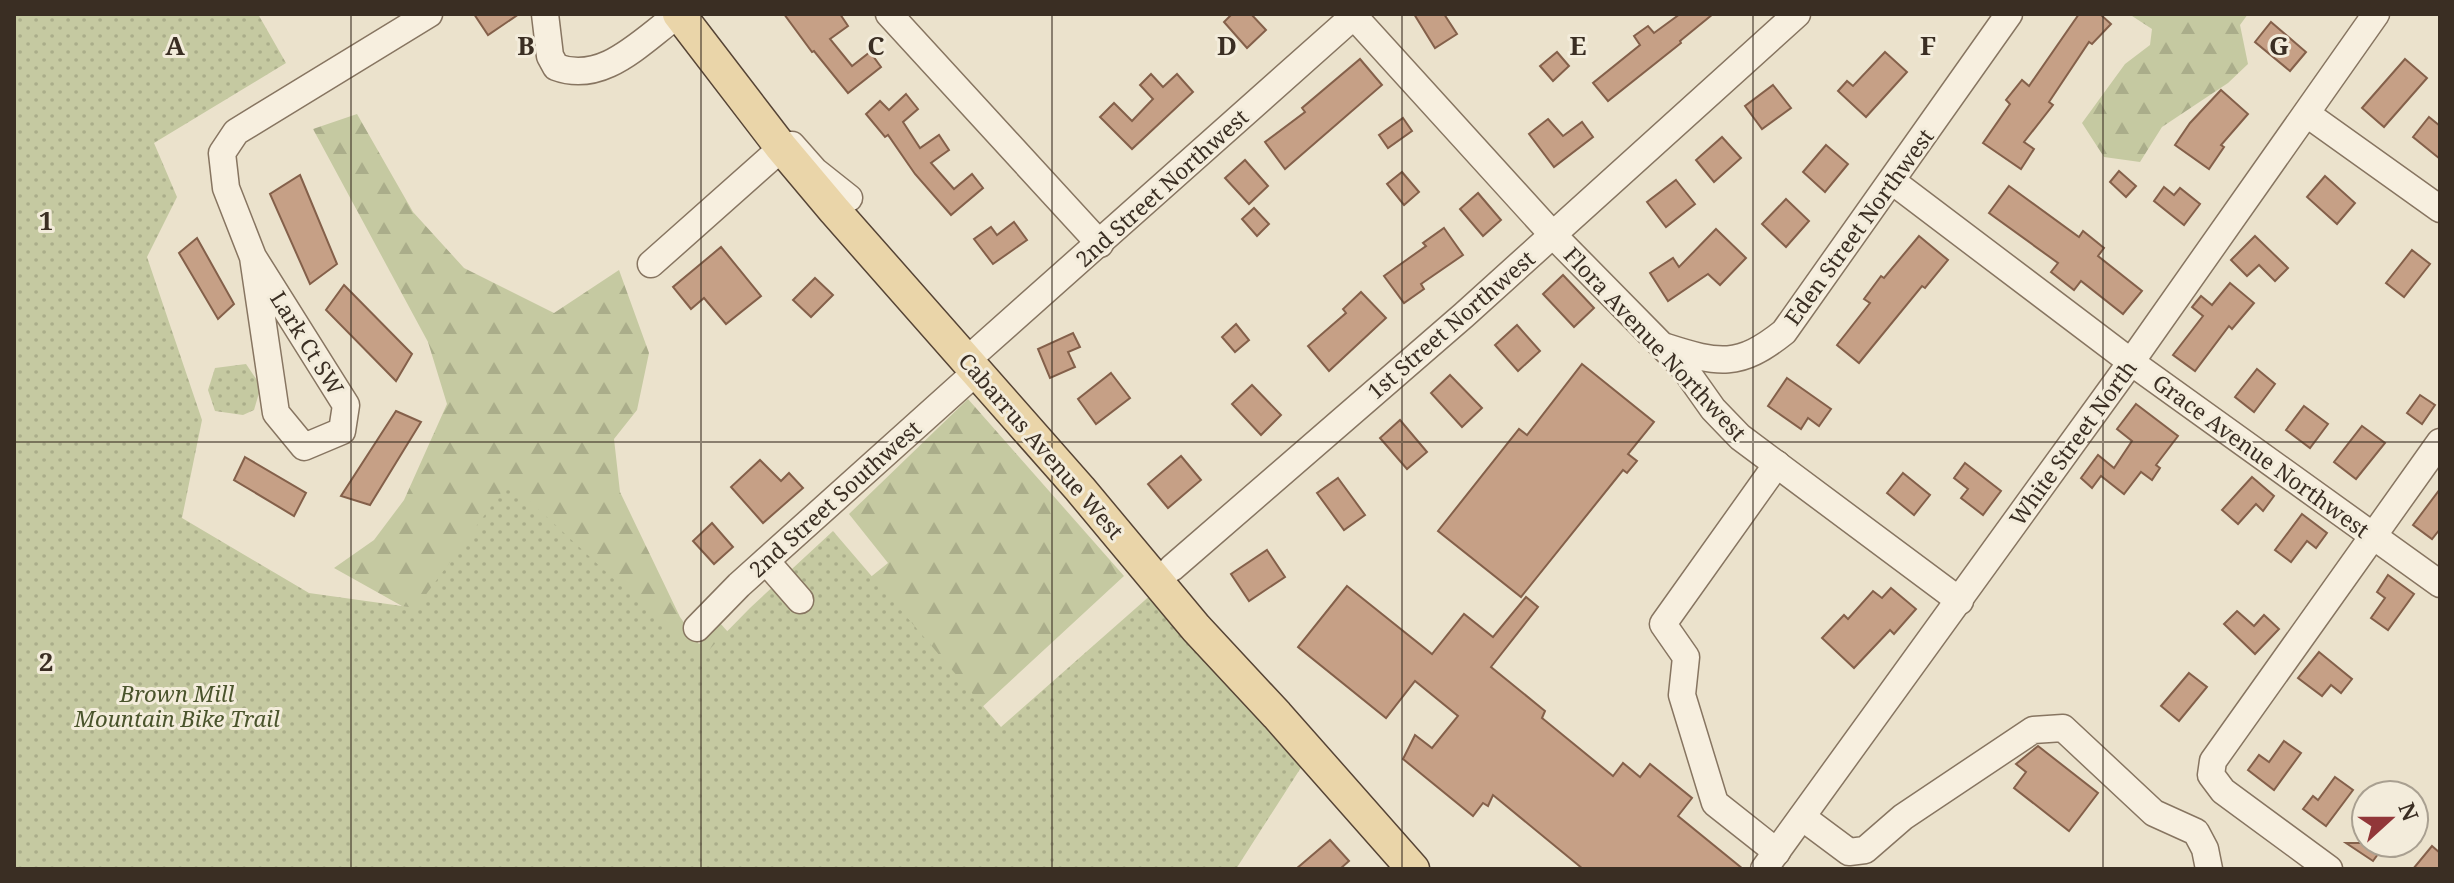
<svg xmlns="http://www.w3.org/2000/svg" width="2454" height="883" viewBox="0 0 2454 883" font-family="'Noto Serif',serif">
	<style>
		.forest { fill: url(#forest-firs) }
		.park { fill: url(#park-dots) }
		.building { fill: #c6a086; stroke: #84604a; stroke-width: 2 }
		.lines { fill: none; stroke-linecap: round; stroke-linejoin: round }
		.minor-casing { stroke: #877561; stroke-width: 29 }
		.major-casing { stroke: #564435; stroke-width: 35 }
		.minor { stroke: #f7efdf; stroke-width: 26 }
		.major { stroke: #ead5a9; stroke-width: 32 }
		.grid { fill: none; stroke: #3a2e23; stroke-width: 2; stroke-opacity: 0.55 }
		.labels { text-anchor: middle; stroke-width: 6; stroke-linejoin: round; paint-order: stroke }
		.street-label { font-size: 22px; fill: #3a2e23; stroke: #f3ecdb }
		.park-label { font-size: 22px; font-style: italic; fill: #4a542c; stroke: #f3ecdb }
		.grid-label { font-size: 26px; text-anchor: middle; font-weight: bold; fill: #3a2e23; stroke: #f3ecdb; stroke-width: 6; stroke-linejoin: round; paint-order: stroke }
	</style>
	<defs>
		<pattern id="forest-firs" width="22" height="20" patternUnits="userSpaceOnUse" patternTransform="scale(2)"><rect width="22" height="20" fill="#c5c9a1"/><path d="M5 1l3.5 6h-7zM16 11l3.5 6h-7z" fill="#aaad8a"/></pattern>
		<pattern id="park-dots" width="8" height="8" patternUnits="userSpaceOnUse" patternTransform="scale(2)"><rect width="8" height="8" fill="#c5c9a1"/><path d="M2 2h.1M6 6h.1" fill="none" stroke="#aaad8a" stroke-width="1.8" stroke-linecap="round"/></pattern>
	</defs>
	<rect width="100%" height="100%" fill="#ebe2cc"/>
	<g class="forest">
		<path d="M2129,14H2248L2240,25L2248,64L2228,83L2162,127L2140,162L2104,157L2082,123L2125,64L2150,45L2152,29Z"/>
		<path d="M357,114L413,212L464,268L554,313L619,270L649,353L637,410L614,439L620,492L680,617L699,644L720,623L759,667L888,563L849,514L968,399L1124,576L888,794L486,653L334,568L374,540L404,500L447,404L428,342L313,129Z"/>
	</g>
	<g class="park">
		<path d="M14,14H258L286,63L154,143L177,197L147,257L202,420L182,518L309,593L416,608L509,482L700,659L750,608L833,531L1001,727L1161,586L1311,752L1236,869H14Z"/>
		<path d="M246,364L261,386L254,410L243,415L215,411L208,390L215,368Z"/>
	</g>
	<g class="building">
		<path d="M474,14H519L488,35Z"/>
		<path d="M784,14H840L848,26L830,39L852,66L870,52L881,67L848,93L814,51L812,52Z"/>
		<path d="M1232,14H1251L1266,30L1247,48L1224,22Z"/>
		<path d="M1414,14H1444L1457,34L1435,48Z"/>
		<path d="M1680,14H1713L1680,41L1681,43L1608,101L1593,83L1640,45L1634,36L1648,26L1654,33Z"/>
		<path d="M2079,14H2100L2111,24L2092,44L2089,42L2049,102L2053,105L2024,142L2034,149L2021,169L1983,143L2010,104L2006,100L2022,80L2029,86Z"/>
		<path d="M2271,22L2306,52L2290,71L2255,42Z"/>
		<path d="M1557,52L1569,66L1553,81L1540,66Z"/>
		<path d="M1885,52L1907,72L1866,117L1838,91L1847,81L1853,86Z"/>
		<path d="M1360,59L1382,85L1285,169L1265,142L1305,112L1302,108Z"/>
		<path d="M2405,59L2427,78L2384,127L2362,108Z"/>
		<path d="M1151,74L1163,87L1177,74L1193,92L1132,149L1100,117L1114,103L1132,121L1153,99L1140,85Z"/>
		<path d="M1773,85L1791,108L1762,129L1745,106Z"/>
		<path d="M2221,90L2248,114L2221,145L2224,147L2209,169L2175,145L2190,123Z"/>
		<path d="M906,94L918,109L903,122L920,148L939,135L949,150L931,163L954,189L972,174L983,188L951,215L915,174L888,135L885,137L866,114L880,101L889,110Z"/>
		<path d="M2429,117L2440,126V159L2413,137Z"/>
		<path d="M1403,118L1412,131L1388,148L1379,135Z"/>
		<path d="M1548,119L1563,136L1582,122L1593,137L1554,167L1529,134Z"/>
		<path d="M1722,137L1741,158L1714,182L1696,160Z"/>
		<path d="M1826,145L1848,164L1825,192L1803,172Z"/>
		<path d="M1245,160L1268,186L1249,204L1225,178Z"/>
		<path d="M2119,171L2136,186L2126,197L2110,182Z"/>
		<path d="M1402,172L1419,192L1404,205L1387,184Z"/>
		<path d="M300,175L337,264L310,284L270,194Z"/>
		<path d="M2325,176L2355,203L2337,224L2307,197Z"/>
		<path d="M1676,180L1695,204L1666,227L1647,202Z"/>
		<path d="M2009,186L2079,237L2083,231L2104,248L2098,256L2142,291L2123,314L2081,281L2074,290L2051,272L2058,263L1989,213Z"/>
		<path d="M2164,187L2174,195L2180,188L2200,204L2184,225L2154,201Z"/>
		<path d="M1478,193L1501,220L1483,236L1460,209Z"/>
		<path d="M1786,199L1809,221L1786,247L1762,224Z"/>
		<path d="M1254,208L1269,224L1257,236L1242,219Z"/>
		<path d="M1014,222L1027,240L993,264L974,239L991,227L997,235Z"/>
		<path d="M1444,228L1463,255L1421,284L1424,289L1404,303L1384,276L1426,246L1423,243Z"/>
		<path d="M1716,229L1746,258L1720,285L1708,274L1668,301L1650,273L1673,258L1679,267Z"/>
		<path d="M1919,236L1948,260L1925,288L1922,286L1859,363L1837,345L1870,303L1864,299L1881,276L1884,278Z"/>
		<path d="M2255,236L2288,268L2275,281L2259,265L2247,276L2231,260Z"/>
		<path d="M197,238L234,304L218,319L179,253Z"/>
		<path d="M721,247L761,296L726,324L704,298L691,309L673,287Z"/>
		<path d="M2412,250L2430,264L2404,297L2386,283Z"/>
		<path d="M1563,275L1594,308L1574,327L1543,294Z"/>
		<path d="M815,278L833,295L811,317L793,300Z"/>
		<path d="M2230,283L2254,303L2232,329L2229,326L2195,371L2173,355L2203,316L2192,307L2201,296L2212,305Z"/>
		<path d="M344,285L412,354L396,381L326,310Z"/>
		<path d="M1361,292L1386,318L1329,371L1308,346L1346,313L1343,309Z"/>
		<path d="M1236,324L1249,340L1235,352L1222,337Z"/>
		<path d="M1517,325L1540,351L1518,371L1495,345Z"/>
		<path d="M1073,333L1080,347L1068,352L1075,367L1050,378L1038,349Z"/>
		<path d="M1582,364L1654,422L1628,454L1637,461L1627,473L1623,470L1521,597L1438,531L1519,429L1527,435Z"/>
		<path d="M2257,369L2275,384L2254,412L2235,397Z"/>
		<path d="M1111,373L1130,398L1096,424L1078,399Z"/>
		<path d="M1450,375L1482,408L1462,427L1431,393Z"/>
		<path d="M1787,378L1831,409L1819,426L1808,418L1801,429L1768,406Z"/>
		<path d="M1252,385L1281,415L1261,435L1232,404Z"/>
		<path d="M2420,395L2435,405L2422,424L2407,413Z"/>
		<path d="M2136,404L2178,436L2156,465L2160,468L2152,480L2141,472L2124,494L2101,476L2092,488L2081,478L2098,455L2114,468L2132,441L2117,429Z"/>
		<path d="M2304,406L2328,424L2310,448L2286,430Z"/>
		<path d="M396,411L421,422L370,505L341,496Z"/>
		<path d="M1400,420L1427,452L1407,469L1380,438Z"/>
		<path d="M2362,426L2385,443L2356,479L2334,462Z"/>
		<path d="M1181,456L1201,480L1168,508L1148,484Z"/>
		<path d="M245,457L306,493L294,516L234,480Z"/>
		<path d="M760,460L781,481L789,473L803,488L763,523L731,487Z"/>
		<path d="M1965,463L2001,491L1983,515L1961,498L1968,489L1954,478Z"/>
		<path d="M1903,473L1930,495L1914,515L1887,493Z"/>
		<path d="M2252,477L2274,496L2263,511L2256,504L2238,524L2222,510Z"/>
		<path d="M1338,478L1365,515L1344,530L1317,493Z"/>
		<path d="M2440,489V529L2432,539L2413,525Z"/>
		<path d="M2302,514L2327,533L2316,548L2307,541L2291,562L2275,550Z"/>
		<path d="M712,523L733,547L714,564L693,541Z"/>
		<path d="M1267,550L1285,577L1249,601L1231,574Z"/>
		<path d="M2388,575L2414,594L2388,630L2371,618L2385,598L2377,592Z"/>
		<path d="M1347,586L1432,654L1464,614L1493,637L1526,597L1538,607L1491,667L1545,711L1542,718L1613,776L1623,763L1640,777L1650,764L1692,798L1678,816L1743,869H1583L1493,795L1488,806L1483,803L1473,816L1403,759L1415,735L1432,748L1458,716L1415,681L1386,718L1298,647Z"/>
		<path d="M1891,588L1916,609L1894,634L1890,630L1854,668L1822,638L1844,615L1848,619L1873,591L1882,598Z"/>
		<path d="M2237,611L2254,626L2264,615L2279,629L2255,654L2224,624Z"/>
		<path d="M2319,652L2352,679L2341,693L2331,685L2322,696L2298,678Z"/>
		<path d="M2189,673L2207,687L2179,721L2161,706Z"/>
		<path d="M2284,741L2301,753L2274,790L2248,770L2259,755L2269,762Z"/>
		<path d="M2038,746L2098,793L2069,831L2014,788L2026,772L2016,764Z"/>
		<path d="M2335,777L2353,790L2326,826L2303,809L2313,796L2318,800Z"/>
		<path d="M1330,840L1349,861L1340,869H1296Z"/>
		<path d="M2346,843H2386L2373,861Z"/>
		<path d="M2432,846L2440,853V869H2413Z"/>
	</g>
	<g class="lines">
		<defs>
			<g id="minor">
				<path d="M545,14L550,56L556,67C604,85 642,40 679,14"/>
				<path d="M889,14L1100,244"/>
				<path d="M1352,14L1553,235L1684,368L1713,409L1740,437L1960,601"/>
				<path d="M2307,114L2440,209"/>
				<path d="M1892,181L2131,362L2440,584"/>
				<path d="M253,257L346,405L342,431L304,447L276,413L253,257L226,188L222,153L236,132L429,14"/>
				<path d="M651,264L785,145H792L815,171L849,198"/>
				<path d="M1666,347C1719,364 1739,368 1784,332L2009,14"/>
				<path d="M966,361L1356,14"/>
				<path d="M766,561L800,600"/>
				<path d="M1172,568L1464,315L1797,14"/>
				<path d="M697,628L739,585L976,372"/>
				<path d="M1802,817L1849,852L1865,850L1903,817L2033,730L2063,728L2154,813L2196,832L2205,849L2209,869"/>
				<path d="M1777,852L1715,803L1682,695L1686,657L1663,624L1777,464"/>
				<path d="M1764,869L2131,362L2376,14"/>
				<path d="M2329,869L2223,791L2211,775L2213,761L2440,442"/>
			</g>
			<path id="major" d="M679,14L781,147L834,210L1080,489L1196,628L1277,715L1413,869"/>
		</defs>
		<use href="#minor" class="minor-casing"/>
		<use href="#major" class="major-casing"/>
		<use href="#minor" class="minor"/>
		<use href="#major" class="major"/>
	</g>
	<path class="grid" d="M351,14V869M701,14V869M1052,14V869M1402,14V869M1753,14V869M2103,14V869M14,442H2440"/>
	<g class="labels">
		<g class="street-label">
			<text transform="translate(1162 188) rotate(-42)" y="8">2nd Street Northwest</text>
			<text transform="translate(1859 227) rotate(-54)" y="8">Eden Street Northwest</text>
			<text transform="translate(1451 325) rotate(-41)" y="8">1st Street Northwest</text>
			<text transform="translate(307 343) rotate(58)" y="8">Lark Ct SW</text>
			<text transform="translate(1655 344) rotate(47)" y="8">Flora Avenue Northwest</text>
			<text transform="translate(2073 443) rotate(-54)" y="8">White Street North</text>
			<text transform="translate(1041 446) rotate(49)" y="8">Cabarrus Avenue West</text>
			<text transform="translate(2261 456) rotate(36)" y="8">Grace Avenue Northwest</text>
			<text transform="translate(835 499) rotate(-42)" y="8">2nd Street Southwest</text>
		</g>
		<g class="park-label">
			<text x="177" y="702">Brown Mill<tspan x="177" dy="25">Mountain Bike Trail</tspan></text>
		</g>
	</g>
	<g class="grid-label">
		<text x="175" y="55">A</text>
		<text x="526" y="55">B</text>
		<text x="876" y="55">C</text>
		<text x="1227" y="55">D</text>
		<text x="1578" y="55">E</text>
		<text x="1928" y="55">F</text>
		<text x="2279" y="55">G</text>
		<text x="46" y="230">1</text>
		<text x="46" y="671">2</text>
	</g>
	<rect width="2454" height="883" fill="none" stroke="#3a2e23" stroke-width="32"/>
	<g transform="translate(2390 819) rotate(69)"><circle r="38" fill="#f3ecdb" stroke="#a9a091" stroke-width="2"/>
	<path d="M0-6L14 30L0 20L-14 30Z" fill="#913739"/>
	<text y="-12" font-size="22" font-weight="bold" text-anchor="middle" fill="#3a2e23">N</text>
	</g>
</svg>
